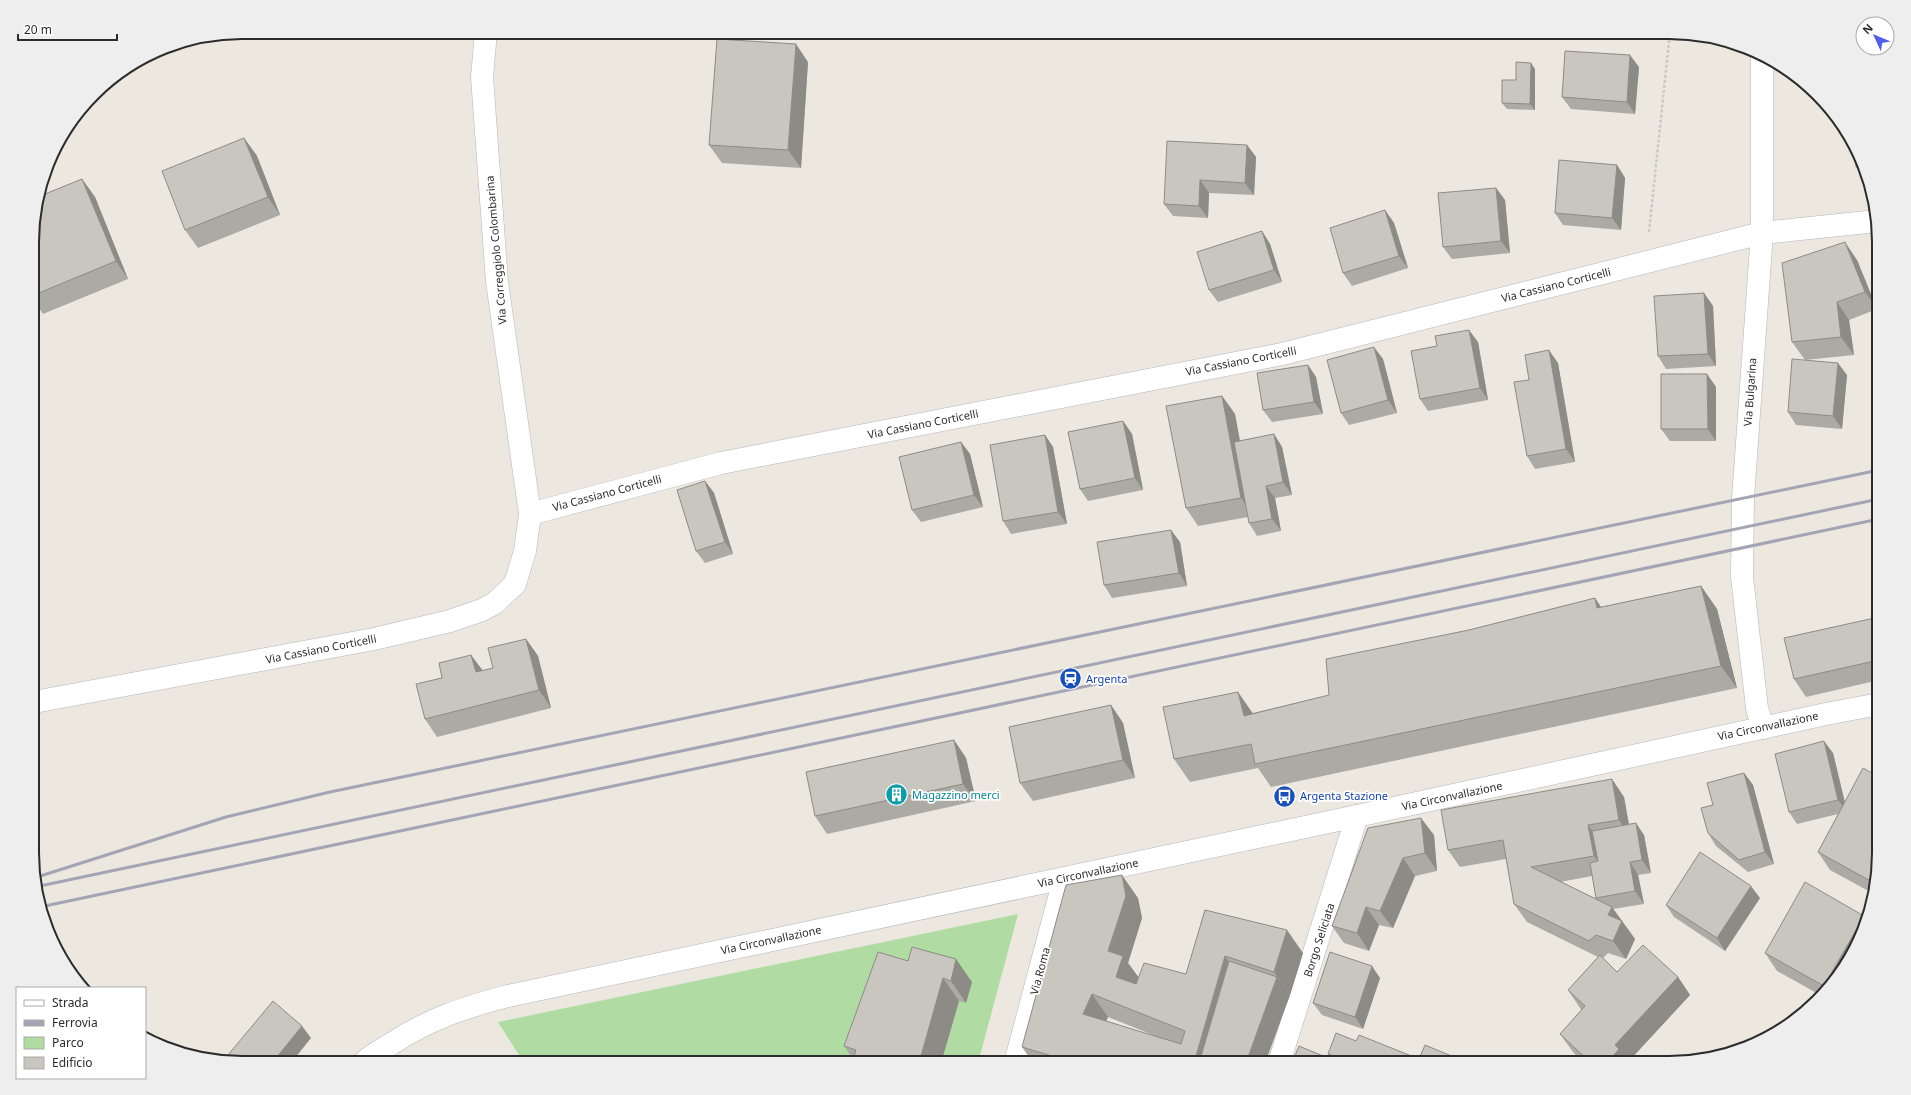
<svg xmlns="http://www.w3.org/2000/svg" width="1911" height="1095" viewBox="0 0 1911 1095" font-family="'Noto Sans',sans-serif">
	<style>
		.green { fill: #b0dca4 }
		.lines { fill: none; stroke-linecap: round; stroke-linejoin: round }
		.minor-casing { stroke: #b4b5be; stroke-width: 23 }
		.path { stroke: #c8c8c8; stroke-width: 2.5; stroke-dasharray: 3 2; stroke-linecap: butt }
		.minor { stroke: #fff; stroke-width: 22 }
		.rail { stroke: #a3a4b4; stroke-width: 3 }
		.wall { fill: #acaaa4; fill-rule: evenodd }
		.shaded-wall { fill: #8c8b86 }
		.building { fill: #c8c6bf; stroke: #8c8b86; fill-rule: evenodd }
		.labels { text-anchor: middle; stroke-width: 3.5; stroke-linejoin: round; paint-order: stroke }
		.street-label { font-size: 11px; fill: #2c2c2c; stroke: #fff }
		.transit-label { font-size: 11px; fill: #164399; stroke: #fff; text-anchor: start }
		.culture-label { font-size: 11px; fill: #0d838f; stroke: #fff; text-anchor: start }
		.rim { fill: none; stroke: #2c2c2c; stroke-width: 2 }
	</style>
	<rect width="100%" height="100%" fill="#ece8e0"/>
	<path class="green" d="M1018,914L978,1063H524L498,1022Z"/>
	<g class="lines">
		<defs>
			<g id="minor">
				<path d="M1762,55V233L1743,498L1742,577L1757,708L1763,728"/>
				<path d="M530,514L721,463L1282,354L1762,233L1877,221"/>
				<path d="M34,702L374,639L450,621L482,610L495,603L515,584L525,551L530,514L497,282L482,77L486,32"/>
				<path d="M363,1063C371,1055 381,1050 391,1044C431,1018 463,1008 508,996L1357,816L1826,714L1879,704"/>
				<path d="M1015,1063L1064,879"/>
				<path d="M1279,1063L1357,816"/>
			</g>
		</defs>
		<use href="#minor" class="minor-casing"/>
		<path class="path" d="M1649,232L1670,32"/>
		<use href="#minor" class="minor"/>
		<g class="rail">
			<path d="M34,878L226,817L330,792L1879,470"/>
			<path d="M35,887L1879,499"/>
			<path d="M40,907L1879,519"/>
		</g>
	</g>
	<g class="wall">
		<path d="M808,62L801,168L722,163L709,145Z"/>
		<path d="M1639,67L1635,114L1571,109L1562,97Z"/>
		<path d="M1535,69V110L1507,109L1502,103L1516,80Z"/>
		<path d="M244,138L257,156L280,215L198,248L185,230Z"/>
		<path d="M1247,145L1256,157L1254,195L1209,193L1208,218L1173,216L1164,204Z"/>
		<path d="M1856,152L1868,175L1869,180L1864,179L1856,167Z"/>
		<path d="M1617,165L1625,178L1621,230L1563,225L1555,213Z"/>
		<path d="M82,179L95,197L128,279L43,314L34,301V215Z"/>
		<path d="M1496,188L1505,200L1510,253L1452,259L1443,247Z"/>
		<path d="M1385,210L1394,223L1408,268L1352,286L1343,273Z"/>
		<path d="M1262,231L1270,244L1282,282L1218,302L1209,290Z"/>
		<path d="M1857,260L1877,309L1849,320L1854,355L1805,360L1792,342Z"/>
		<path d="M1704,293L1713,306L1716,366L1666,369L1658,356Z"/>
		<path d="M1478,342L1488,400L1428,411L1420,399L1437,346Z"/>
		<path d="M1383,359L1397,413L1349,425L1341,413Z"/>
		<path d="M1558,363L1575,462L1535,469L1527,456L1529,380Z"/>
		<path d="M1308,365L1316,377L1323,414L1272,422L1263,410Z"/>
		<path d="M1707,374L1716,387V441H1670L1661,429Z"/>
		<path d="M1847,375L1842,429L1796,425L1788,412Z"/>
		<path d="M1222,396L1235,414L1240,441L1274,434L1282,447L1292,495L1275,498L1281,531L1257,536L1249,523L1248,517L1198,526L1186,508Z"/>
		<path d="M1123,421L1132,434L1143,490L1088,501L1080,489Z"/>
		<path d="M1045,435L1053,447L1067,524L1011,534L1003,521Z"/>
		<path d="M961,442L970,454L983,507L921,522L912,510Z"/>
		<path d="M705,481L714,493L733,554L705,563L696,551Z"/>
		<path d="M1180,542L1187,586L1112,598L1104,585Z"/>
		<path d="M1701,586L1717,609L1737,688L1271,787L1258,768L1190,782L1174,759L1253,713L1329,695L1469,630L1595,598L1601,607Z"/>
		<path d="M1879,617V680L1806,697L1794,679Z"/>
		<path d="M526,639L538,656L551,708L437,737L425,719L442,678L471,655L482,671L493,668Z"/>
		<path d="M1111,705L1123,723L1135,778L1033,801L1020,783Z"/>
		<path d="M954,740L966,758L976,801L827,834L815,816Z"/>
		<path d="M1833,753L1845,802L1879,866L1874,894L1830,870L1818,852L1838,814L1797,824L1789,812Z"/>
		<path d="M1744,773L1753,785L1774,864L1748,872L1716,846L1708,833L1713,805Z"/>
		<path d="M1624,797L1629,824L1644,835L1651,873L1638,875L1644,904L1613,909L1635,939L1626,959L1608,953L1603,958L1617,972L1678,977L1690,995L1628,1062L1629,1063H1584L1573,1052L1560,1034L1582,1010L1580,1008L1568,990L1598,957L1527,922L1514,904L1506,859L1460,867L1448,850ZM1592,876L1596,898L1597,899L1560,882Z"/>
		<path d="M1368,828L1434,835L1437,871L1415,876L1393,928L1379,925L1369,951L1344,943L1332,926Z"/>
		<path d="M1138,898L1142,918L1128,963L1139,978L1186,974L1205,910L1303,953L1290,995L1265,1063H1033L1022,1047ZM1108,1017L1163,1039L1106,1021Z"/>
		<path d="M1760,898L1725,951L1674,917L1666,905Z"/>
		<path d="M1765,953L1851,958L1822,996L1777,971Z"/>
		<path d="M908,961L972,982L966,1003L959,1001L941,1063H852L853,1059L844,1046Z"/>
		<path d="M1380,978L1363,1029L1322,1015L1313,1003Z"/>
		<path d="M311,1038L242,1063L233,1062L228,1055Z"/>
		<path d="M1356,1041L1419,1059L1466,1062L1467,1063H1292L1332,1059L1328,1054Z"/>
	</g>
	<g class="shaded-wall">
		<path d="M796,44L808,62L801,168L788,150Z"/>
		<path d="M1630,55L1639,67L1635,114L1627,102Z"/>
		<path d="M1531,63L1535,69V110L1530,104Z"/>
		<path d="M244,138L257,156L280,215L268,197Z"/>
		<path d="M1247,145L1256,157L1254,195L1245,183Z"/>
		<path d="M1617,165L1625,178L1621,230L1612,218Z"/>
		<path d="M82,179L95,197L128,279L116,261Z"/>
		<path d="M1200,180L1209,193L1208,218L1199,206Z"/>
		<path d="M1496,188L1505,200L1510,253L1501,241Z"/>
		<path d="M1385,210L1394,223L1408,268L1399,256Z"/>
		<path d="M1262,231L1270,244L1282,282L1274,270Z"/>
		<path d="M1845,242L1857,260L1877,309L1865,292Z"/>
		<path d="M1704,293L1713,306L1716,366L1708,354Z"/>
		<path d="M1837,302L1849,320L1854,355L1841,337Z"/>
		<path d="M1469,330L1478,342L1488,400L1480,388Z"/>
		<path d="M1374,347L1383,359L1397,413L1388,400Z"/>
		<path d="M1549,350L1558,363L1575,462L1566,449Z"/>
		<path d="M1838,363L1847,375L1842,429L1833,416Z"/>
		<path d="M1308,365L1316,377L1323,414L1314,402Z"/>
		<path d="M1707,374L1716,387V441L1708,429Z"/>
		<path d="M1222,396L1235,414L1253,515L1241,498Z"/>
		<path d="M1123,421L1132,434L1143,490L1135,478Z"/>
		<path d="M1274,434L1282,447L1292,495L1283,482Z"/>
		<path d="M1045,435L1053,447L1067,524L1058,512Z"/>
		<path d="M961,442L970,454L983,507L974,495Z"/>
		<path d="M705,481L714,493L733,554L725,542Z"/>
		<path d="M1266,486L1275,498L1281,531L1272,519Z"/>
		<path d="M1171,530L1180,542L1187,586L1179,573Z"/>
		<path d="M1701,586L1717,609L1737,688L1721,666Z"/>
		<path d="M1595,598L1610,621L1597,608Z"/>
		<path d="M526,639L538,656L551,708L539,690Z"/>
		<path d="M471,655L484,672H476Z"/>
		<path d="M1238,692L1254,715L1244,716Z"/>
		<path d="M1111,705L1123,723L1135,778L1123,760Z"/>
		<path d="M954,740L966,758L976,801L963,784Z"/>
		<path d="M1824,741L1833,753L1847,812L1838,800Z"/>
		<path d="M1744,773L1753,785L1774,864L1765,852Z"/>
		<path d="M1612,779L1624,797L1631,837L1619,820Z"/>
		<path d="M1421,818L1434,835L1437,871L1425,853Z"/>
		<path d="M1636,823L1644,835L1651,873L1642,860Z"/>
		<path d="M1588,825L1601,843L1607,873L1594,856Z"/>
		<path d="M1403,858L1415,876L1393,928L1380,911Z"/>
		<path d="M1630,862L1638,875L1644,904L1635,891Z"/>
		<path d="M1122,875L1138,898L1142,918L1128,963L1139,978L1132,1000L1116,977L1108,951Z"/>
		<path d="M1751,886L1760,898L1725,951L1717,938Z"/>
		<path d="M1366,907L1379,925L1369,951L1357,933Z"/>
		<path d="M1612,907L1635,939L1626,959L1613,941L1608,915Z"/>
		<path d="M1864,916L1867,919L1851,958L1826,990L1824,986Z"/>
		<path d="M1287,930L1303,953L1290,995L1274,972Z"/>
		<path d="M1225,956L1241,979L1217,1063H1194Z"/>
		<path d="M956,959L972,982L966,1003L951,981Z"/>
		<path d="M1372,966L1380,978L1363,1029L1355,1017Z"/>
		<path d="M1277,977L1290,995L1265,1063H1246Z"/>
		<path d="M1678,977L1690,995L1628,1062L1629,1063H1607L1615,1045Z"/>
		<path d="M943,978L959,1001L941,1063H919Z"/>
		<path d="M1092,994L1108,1017L1099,1037L1083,1014Z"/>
		<path d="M302,1026L311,1038L291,1063H272Z"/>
	</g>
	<g class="building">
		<path d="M717,39L796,44L788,150L709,145Z"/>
		<path d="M1565,51L1630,55L1627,102L1562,97Z"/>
		<path d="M1516,62L1531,63L1530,104L1502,103V80H1516Z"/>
		<path d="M244,138L268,197L185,230L162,171Z"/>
		<path d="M1167,141L1247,145L1245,183L1200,180L1199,206L1164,204Z"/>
		<path d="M1856,152L1864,168L1856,167Z"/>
		<path d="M1559,160L1617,165L1612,218L1555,213Z"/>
		<path d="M82,179L116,261L34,295V215L40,196Z"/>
		<path d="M1496,188L1501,241L1443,247L1438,193Z"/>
		<path d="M1385,210L1399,256L1343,273L1330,228Z"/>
		<path d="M1262,231L1274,270L1209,290L1197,252Z"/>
		<path d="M1845,242L1865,292L1837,302L1841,337L1792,342L1782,263Z"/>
		<path d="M1704,293L1708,354L1658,356L1654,296Z"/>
		<path d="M1469,330L1480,388L1420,399L1411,351L1437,346L1435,336Z"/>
		<path d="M1374,347L1388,400L1341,413L1327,360Z"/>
		<path d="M1549,350L1566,449L1527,456L1514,382L1529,380L1525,355Z"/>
		<path d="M1792,359L1838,363L1833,416L1788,412Z"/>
		<path d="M1308,365L1314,402L1263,410L1257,373Z"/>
		<path d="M1661,374H1707L1708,429H1661Z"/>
		<path d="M1222,396L1241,498L1186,508L1166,406Z"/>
		<path d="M1123,421L1135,478L1080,489L1068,432Z"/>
		<path d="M1274,434L1283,482L1266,486L1272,519L1249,523L1234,442Z"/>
		<path d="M1045,435L1058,512L1003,521L990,445Z"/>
		<path d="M961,442L974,495L912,510L899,457Z"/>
		<path d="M705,481L725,542L696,551L677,490Z"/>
		<path d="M1171,530L1179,573L1104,585L1097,542Z"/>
		<path d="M1701,586L1721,666L1255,764L1251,744L1174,759L1163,707L1238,692L1244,716L1329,695L1326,659L1469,630L1595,598L1597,608Z"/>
		<path d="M1879,617V660L1794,679L1784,638Z"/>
		<path d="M526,639L539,690L425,719L416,684L442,678L439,663L471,655L476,672L493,668L488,648Z"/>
		<path d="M1111,705L1123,760L1020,783L1009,727Z"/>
		<path d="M954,740L963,784L815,816L806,772Z"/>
		<path d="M1824,741L1838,800L1789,812L1775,754Z"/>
		<path d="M1863,768L1879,777V866L1876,884L1818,852Z"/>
		<path d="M1744,773L1765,852L1739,860L1708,833L1701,808L1713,805L1707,783Z"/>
		<path d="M1612,779L1619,820L1588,825L1594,856L1531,867L1612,907L1608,915L1622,921L1613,941L1596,935L1589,941L1514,904L1503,840L1448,850L1441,810Z"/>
		<path d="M1421,818L1425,853L1403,858L1380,911L1366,907L1357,933L1332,926L1368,828Z"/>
		<path d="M1636,823L1642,860L1630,862L1635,891L1596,898L1590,863L1598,861L1592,831Z"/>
		<path d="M1700,852L1751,886L1717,938L1666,905Z"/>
		<path d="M1122,875L1126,896L1108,951L1123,956L1116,977L1136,984L1144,963L1186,974L1205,910L1287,930L1274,972L1225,956L1194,1063H1075L1022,1047L1066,885ZM1092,994L1185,1031L1181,1044L1083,1014Z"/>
		<path d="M1805,882L1864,916L1824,986L1765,953Z"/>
		<path d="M1643,945L1678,977L1615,1045L1619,1049L1607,1063H1591L1560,1034L1585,1006L1568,990L1600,955L1617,972Z"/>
		<path d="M912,947L956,959L951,981L943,978L919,1063H852L856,1050L844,1046L878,952L908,961Z"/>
		<path d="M1330,952L1372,966L1355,1017L1313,1003Z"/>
		<path d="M1229,961L1277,977L1246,1063H1199Z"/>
		<path d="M273,1001L302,1026L272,1063H242L237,1062L228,1055Z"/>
		<path d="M1336,1033L1356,1041L1359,1035L1419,1059L1425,1045L1466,1062V1063H1344L1345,1060L1328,1054Z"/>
		<path d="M1299,1046L1340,1063H1292Z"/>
	</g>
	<defs>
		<symbol id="station-disc" viewBox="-11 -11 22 22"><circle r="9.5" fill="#1a4fb4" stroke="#fff"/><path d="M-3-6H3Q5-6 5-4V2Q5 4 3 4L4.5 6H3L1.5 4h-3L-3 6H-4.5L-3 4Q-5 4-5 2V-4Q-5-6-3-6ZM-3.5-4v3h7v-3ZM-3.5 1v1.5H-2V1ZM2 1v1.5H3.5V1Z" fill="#fff"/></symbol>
		<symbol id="building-disc" viewBox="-11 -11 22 22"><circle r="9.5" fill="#0f9aa8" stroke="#fff"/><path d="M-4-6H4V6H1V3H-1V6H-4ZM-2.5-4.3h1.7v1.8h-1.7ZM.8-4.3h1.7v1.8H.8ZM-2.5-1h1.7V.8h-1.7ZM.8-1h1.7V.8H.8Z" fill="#fff"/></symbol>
		<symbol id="bus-disc" viewBox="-11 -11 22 22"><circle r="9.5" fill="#1a4fb4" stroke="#fff"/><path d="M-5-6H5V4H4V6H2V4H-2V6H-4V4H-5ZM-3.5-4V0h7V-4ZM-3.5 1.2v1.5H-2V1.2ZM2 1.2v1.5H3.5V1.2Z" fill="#fff"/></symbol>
	</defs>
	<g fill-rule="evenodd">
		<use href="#station-disc" x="1058" y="666" width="25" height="25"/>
		<use href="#building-disc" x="884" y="782" width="25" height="25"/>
		<use href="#bus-disc" x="1272" y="784" width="25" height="25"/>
	</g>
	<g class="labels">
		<g class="street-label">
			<text transform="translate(496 250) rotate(-95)" y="4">Via Correggiolo Colombarina</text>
			<text transform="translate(1556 285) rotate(-14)" y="4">Via Cassiano Corticelli</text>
			<text transform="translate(1241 361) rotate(-11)" y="4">Via Cassiano Corticelli</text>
			<text transform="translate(1750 392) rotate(-86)" y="4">Via Bulgarina</text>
			<text transform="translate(923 424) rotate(-11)" y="4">Via Cassiano Corticelli</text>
			<text transform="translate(607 493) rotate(-15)" y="4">Via Cassiano Corticelli</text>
			<text transform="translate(321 649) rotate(-11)" y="4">Via Cassiano Corticelli</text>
			<text transform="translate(1768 726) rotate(-12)" y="4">Via Circonvallazione</text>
			<text transform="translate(1452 796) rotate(-12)" y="4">Via Circonvallazione</text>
			<text transform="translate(1088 873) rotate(-12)" y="4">Via Circonvallazione</text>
			<text transform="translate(771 940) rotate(-12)" y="4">Via Circonvallazione</text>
			<text transform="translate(1319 940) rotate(-72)" y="4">Borgo Seliciata</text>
			<text transform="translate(1040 971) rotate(-75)" y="4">Via Roma</text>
		</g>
		<g class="transit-label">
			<text x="1086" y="683">Argenta</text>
			<text x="1300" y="800">Argenta Stazione</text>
		</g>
		<g class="culture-label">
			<text x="912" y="799">Magazzino merci</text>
		</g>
	</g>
	<path d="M0 0H1911V1095H0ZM242 39H1669A203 203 0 0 1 1872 242V853A203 203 0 0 1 1669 1056H242A203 203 0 0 1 39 853V242A203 203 0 0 1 242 39Z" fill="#eee" fill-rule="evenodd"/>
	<path class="rim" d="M242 39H1669A203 203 0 0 1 1872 242V853A203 203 0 0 1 1669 1056H242A203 203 0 0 1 39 853V242A203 203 0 0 1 242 39Z"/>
	<rect x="16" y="987" width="130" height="92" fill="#ffffff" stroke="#ababab"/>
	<rect x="24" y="1000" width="20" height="6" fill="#ffffff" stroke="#ababab"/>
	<text x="52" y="1007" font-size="12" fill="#2c2c2c">Strada</text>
	<rect x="24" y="1020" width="20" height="6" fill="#a3a4b4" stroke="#ababab"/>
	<text x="52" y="1027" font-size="12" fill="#2c2c2c">Ferrovia</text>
	<rect x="24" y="1037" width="20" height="12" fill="#b0dca4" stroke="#ababab"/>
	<text x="52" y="1047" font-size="12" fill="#2c2c2c">Parco</text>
	<rect x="24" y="1057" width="20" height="12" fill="#c8c6bf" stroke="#ababab"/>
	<text x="52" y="1067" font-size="12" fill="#2c2c2c">Edificio</text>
	<g transform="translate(1875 36) rotate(314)"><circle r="19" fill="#ffffff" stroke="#ababab"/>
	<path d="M0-3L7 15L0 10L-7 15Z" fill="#545fe5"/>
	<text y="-6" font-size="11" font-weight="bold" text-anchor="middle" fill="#2c2c2c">N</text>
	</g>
	<path d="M18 34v6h99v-6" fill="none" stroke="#2c2c2c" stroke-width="2"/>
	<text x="24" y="34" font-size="12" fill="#2c2c2c" stroke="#ffffff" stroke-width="3" paint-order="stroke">20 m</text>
</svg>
